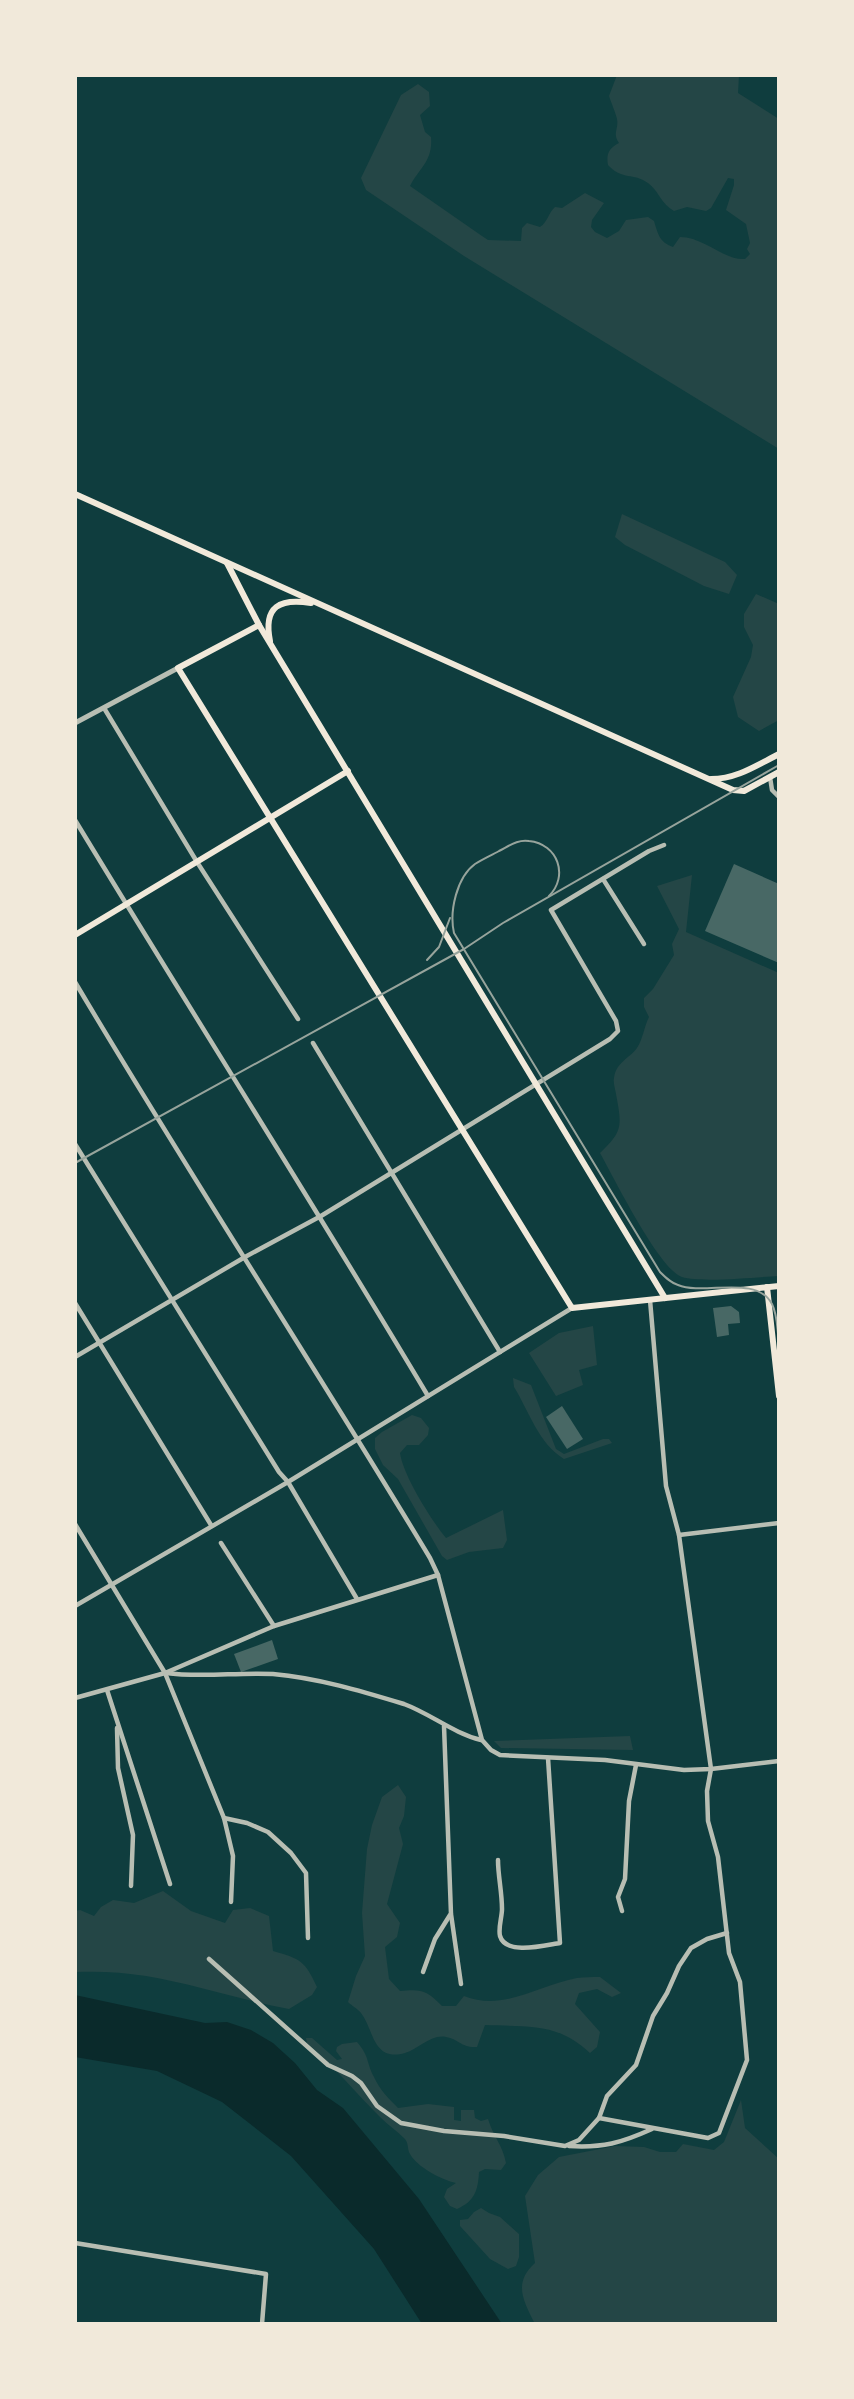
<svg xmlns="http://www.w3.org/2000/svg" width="854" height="2399" viewBox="0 0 854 2399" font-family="'Work Sans',sans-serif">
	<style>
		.green { fill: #244646 }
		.water { fill: #0a2a2b }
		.building { fill: #486865 }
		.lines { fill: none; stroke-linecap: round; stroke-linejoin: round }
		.minor { stroke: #b8beb3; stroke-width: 4.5 }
		.tertiary { stroke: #b8beb3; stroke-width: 5 }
		.secondary { stroke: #f1e9da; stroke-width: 6 }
		.tram { stroke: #97a49c; stroke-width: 2 }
	</style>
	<rect width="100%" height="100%" fill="#0f3d3e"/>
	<g class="green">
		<path d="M617,75H739L738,93L779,119V449L464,256L366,190L361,178L401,95L418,84L429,92L430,106L420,115L425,132L431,137C433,161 420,167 410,186L482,236L488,240L521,241L522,228L527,223L540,227C548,222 548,213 555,207L562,208L585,193L604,203L592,220L591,227L595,232L607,238L619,231L626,220L648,217L654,221C658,234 659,242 673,247L680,237C704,237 725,261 745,259L750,254L747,249L750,243L746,224L726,210L734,185V179L728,178L711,208L706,211L687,207L674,211C661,204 659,191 648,183C633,172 623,181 608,165C606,154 609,148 619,143C612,133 619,129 617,119C616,114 611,102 609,96Z"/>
		<path d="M622,514L725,562L737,575L729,594L704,586L625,545L615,537Z"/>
		<path d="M756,594L779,604V720L759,731L738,717L733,697L751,657L753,645L744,627V614Z"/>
		<path d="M692,875L686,932L779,973V1276C756,1277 702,1283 682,1277C659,1269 614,1178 600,1153C623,1131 622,1126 616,1094C615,1088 613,1083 614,1078C616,1062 629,1059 637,1048C643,1039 644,1027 649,1017L644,1007V998L653,989L674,955L672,944L679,929L657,886Z"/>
		<path d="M593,1326L597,1365L579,1370L583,1385L556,1396L529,1353L559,1333Z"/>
		<path d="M513,1378L531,1385L556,1449L564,1454L603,1439H609L612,1443L564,1459C538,1443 529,1411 514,1387Z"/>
		<path d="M412,1415L421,1418L429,1428L428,1435L419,1445H407L400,1453C403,1475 431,1520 446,1538L503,1510L507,1540L503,1548L469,1552L447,1560L442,1556L398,1479L383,1465L375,1449V1438L382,1432Z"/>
		<path d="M630,1736L633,1750L501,1748L494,1741Z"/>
		<path d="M398,1785L406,1797L404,1816L399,1828L403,1844L387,1904L400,1923L397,1937L385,1947L389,1979L400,1991C422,1989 426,1990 442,2006H456L464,1996C503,2012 539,1985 577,1978C585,1977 592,1977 600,1977L621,1993L612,1997L597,1989L579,1993L575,2004L600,2032L597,2047L590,2053C557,2022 528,2027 485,2025L477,2047C461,2048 459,2039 446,2037C431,2034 419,2049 405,2053C372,2062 374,2029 361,2013C358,2009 352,2006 348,2002L356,1976L365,1956L362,1913L367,1849L372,1825L382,1797Z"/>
		<path d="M163,1891L191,1911L225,1923L233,1910L250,1908L269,1916L273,1951C301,1959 305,1961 317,1987L312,1995L289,2009C241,2000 194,1984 146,1976C122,1972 99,1971 75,1972V1911L80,1910L94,1916L101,1907L113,1900L134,1903Z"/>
		<path d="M306,2038H312L337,2060L342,2059L336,2051L337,2047L342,2044L357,2042C370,2057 366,2062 374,2077C380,2090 388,2098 398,2108L428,2104L454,2107V2120L461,2121V2110H474L475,2118L481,2121L488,2119C493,2136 503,2146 506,2163L501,2170L485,2169L479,2172C478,2190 475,2201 457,2209L450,2206L444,2197L447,2189L456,2183C442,2180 417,2167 410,2154C407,2149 409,2144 405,2139C397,2131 388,2125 380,2117C355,2092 334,2066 307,2043Z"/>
		<path d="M741,2100L745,2128L779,2159V2324H535C523,2300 513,2283 535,2263L525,2196L538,2175L559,2157L615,2146L644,2147L660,2152H676L683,2144L714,2150L724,2142Z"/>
		<path d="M481,2208L489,2213L500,2217L519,2234V2257L516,2266L508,2269L490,2259L460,2226V2220L468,2219L474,2212Z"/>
	</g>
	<path class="water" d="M75,1995L205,2023L227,2022L251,2030L273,2043L295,2063L317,2090L343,2108L419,2199L502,2324H422L374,2249L291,2156L222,2102L157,2071L75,2057Z"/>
	<g class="building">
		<path d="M734,864L779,884V963L705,931Z"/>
		<path d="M731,1306L739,1312L740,1323L728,1324L729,1335L717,1337L713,1308Z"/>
		<path d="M562,1406L583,1439L567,1449L546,1417Z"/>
		<path d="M272,1640L278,1659L241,1672L234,1654Z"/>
	</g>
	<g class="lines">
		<g class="minor">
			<path d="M104,708L197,862L298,1019"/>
			<path d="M770,777L772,790L779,797"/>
			<path d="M75,820C192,1013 313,1203 428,1396"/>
			<path d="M603,879L644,944"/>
			<path d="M75,982C190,1176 314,1365 430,1558L438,1575L482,1740L491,1750L500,1755L605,1760L684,1770L711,1769L779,1761"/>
			<path d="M313,1043L500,1352"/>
			<path d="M75,1144L279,1472L288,1482L357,1599"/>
			<path d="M75,1303L211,1525"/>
			<path d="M75,1357L245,1257L321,1216L610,1039L618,1031L616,1021L551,910L649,851L664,845"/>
			<path d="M75,1524L165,1673L224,1818L233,1856L231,1902"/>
			<path d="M679,1535L779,1523"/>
			<path d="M221,1543L274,1626"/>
			<path d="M75,1606L288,1482L572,1308"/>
			<path d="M166,1673C202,1678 237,1672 273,1674C318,1678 361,1691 404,1704C431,1714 453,1733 481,1740"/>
			<path d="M107,1690L170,1884"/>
			<path d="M75,1698L165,1673L274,1626L438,1575"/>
			<path d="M444,1726L451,1914L461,1984"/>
			<path d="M117,1728L118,1768L133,1835L131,1886"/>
			<path d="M224,1818L247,1823L268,1832L291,1853L306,1873L308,1938"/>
			<path d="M498,1860C498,1876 502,1892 502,1909C502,1917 498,1928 500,1936C506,1956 546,1945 560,1943L548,1758"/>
			<path d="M622,1911L618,1897L625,1879L629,1801L636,1765"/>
			<path d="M209,1959L328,2065L352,2076L361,2083L377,2106L401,2123L444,2131L504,2136L565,2146L579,2140L599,2118L607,2096L636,2065L653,2016L667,1993L679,1966L691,1948L707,1939L727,1933"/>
			<path d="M423,1972L435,1939L450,1915"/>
			<path d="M599,2118L708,2138L719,2133L747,2060L740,1982L729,1953L718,1857L708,1821L707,1791L711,1769L679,1535L666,1486L650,1300"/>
			<path d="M569,2146C603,2148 621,2143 652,2129"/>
			<path d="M75,2243L266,2274L262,2324"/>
		</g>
		<path class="tertiary" d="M75,723L178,668"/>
		<g class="secondary">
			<path d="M75,494L733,790L744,791L779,772"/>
			<path d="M227,563L259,625L665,1298"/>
			<path d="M259,625L178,668L572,1308L779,1286"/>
			<path d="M270,641C263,606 280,598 311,603"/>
			<path d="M711,779C737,779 757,765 779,754"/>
			<path d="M75,935L348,771"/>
			<path d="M767,1287L779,1396"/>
		</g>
		<g class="tram">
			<path d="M549,896C569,876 558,844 529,841C518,839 509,846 499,851C492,855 483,859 475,864C457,877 449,911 454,933L660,1272C666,1278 671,1283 678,1285C704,1296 756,1274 772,1304C778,1316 777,1330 779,1342"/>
			<path d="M427,960L439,947L450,918"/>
			<path d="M75,1163L464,949L503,923L779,765"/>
		</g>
	</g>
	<rect width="854" height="2399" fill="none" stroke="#f1e9da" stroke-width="154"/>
</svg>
